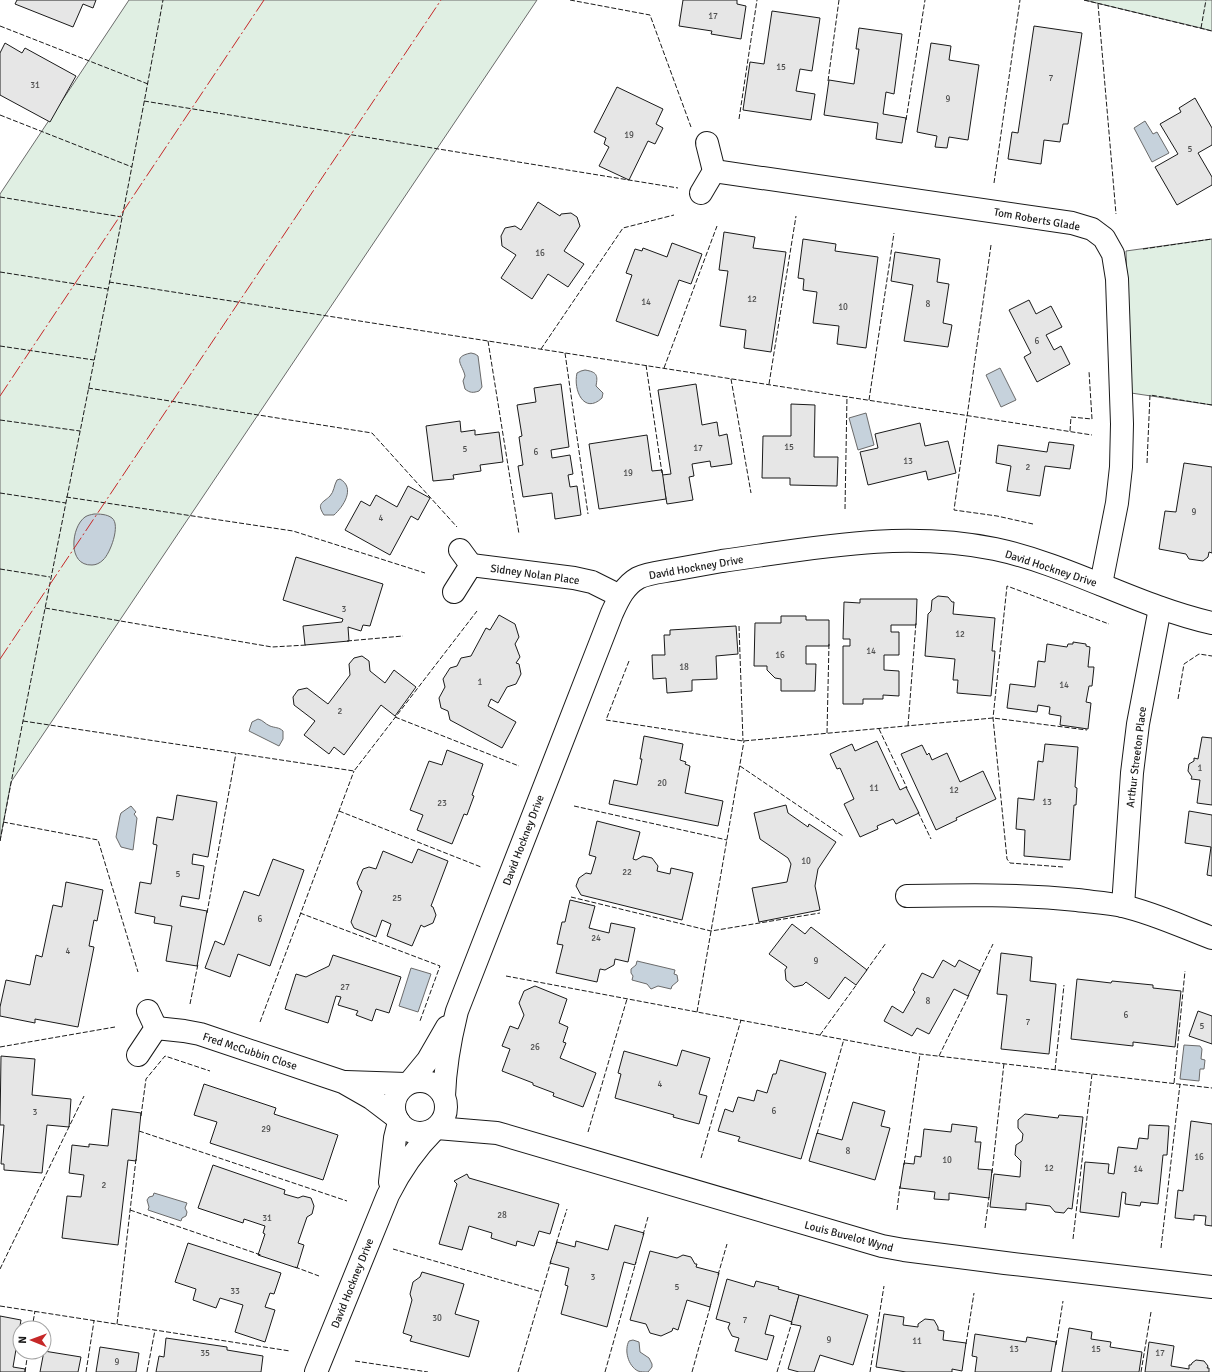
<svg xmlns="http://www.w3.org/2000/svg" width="1212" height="1372" viewBox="0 0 1212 1372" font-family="Signika,sans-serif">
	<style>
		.green { fill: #e0efe3; stroke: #6a6a6a }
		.water { fill: #c6d2dc; stroke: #6a6a6a }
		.building { fill: #e6e6e6; stroke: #1a1a1a }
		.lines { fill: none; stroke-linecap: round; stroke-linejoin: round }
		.minor-casing { stroke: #1a1a1a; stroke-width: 24 }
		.minor { stroke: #fff; stroke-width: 22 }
		.fence { stroke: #1a1a1a; stroke-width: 1; stroke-dasharray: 5 2; stroke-linecap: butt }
		.power { stroke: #c62828; stroke-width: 1; stroke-dasharray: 14 3 2 3; stroke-linecap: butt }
		.labels { text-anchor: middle; stroke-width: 3; stroke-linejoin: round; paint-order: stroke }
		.number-label { font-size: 9px; fill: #4d4d4d }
		.street-label { font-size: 11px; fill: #1a1a1a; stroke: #fff }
	</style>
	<rect width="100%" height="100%" fill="#fff"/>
	<g class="green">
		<path d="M129,0H537L11,782L0,841V194Z"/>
		<path d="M1084,0H1212V31L1201,28Z"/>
		<path d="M1212,239V405L1131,393L1126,251Z"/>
	</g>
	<g class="water">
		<path d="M1145,121L1153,134L1157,132L1169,153L1152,162L1134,128Z"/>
		<path d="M471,353L475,354L478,356L482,387L479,391C473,393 470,393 465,389L463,381L465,376C463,365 451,357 471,353Z"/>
		<path d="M1000,368L1016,400L1001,407L986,375Z"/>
		<path d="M585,370C597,372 598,375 596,386L603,393L602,398C584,415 573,390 577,373L581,371Z"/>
		<path d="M866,413L874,445L858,450L849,418Z"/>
		<path d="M340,479C356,488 343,507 334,515H324C316,503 323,503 330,496C334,492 334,485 337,480Z"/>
		<path d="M94,514C99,514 107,514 112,518C121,525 110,554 103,560C100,563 96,565 92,565C67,566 71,527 85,517C88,515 90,515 94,514Z"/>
		<path d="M258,719C263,720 265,724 270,726C275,728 279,727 283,731V739L279,746L249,731L252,722Z"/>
		<path d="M131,806L136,812L134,814L137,818L133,850L121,847L116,837L120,816L121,813Z"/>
		<path d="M637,961L675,970L674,974L677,975L678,981L672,986L671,989L658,986L651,989L647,984L632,980L633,976L631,973V969L636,965Z"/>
		<path d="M411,968L431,974L418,1012L399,1006Z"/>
		<path d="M1184,1045L1200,1046L1202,1049L1201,1059L1205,1060L1204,1069H1200L1199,1081L1180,1079Z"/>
		<path d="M154,1193L187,1203L185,1208L187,1212L186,1216L182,1218L181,1221L148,1210L149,1207L147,1200L149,1197L153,1196Z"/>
		<path d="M633,1340L639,1342L640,1352L649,1358L652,1364V1367L648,1372C644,1372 641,1372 638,1371C628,1366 624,1350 629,1341Z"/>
	</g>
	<g class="building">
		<path d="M17,0H96L93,8L83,4L73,27L15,4Z"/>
		<path d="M683,0H737V4L746,6L741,39L711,34L712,31L679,26Z"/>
		<path d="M772,11L820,18L812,71L800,69L796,91L815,94L811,120L743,110L750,62L764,64Z"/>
		<path d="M1034,26L1082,33L1068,124H1063L1060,142L1044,140L1041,164L1008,159L1012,132L1018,133Z"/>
		<path d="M859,28L902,34L894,94L886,92L883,114L906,118L902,143L876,139L878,123L824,115L829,80L854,84L859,49H856Z"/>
		<path d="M5,43L22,53L25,48L76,76L50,122L0,95V53Z"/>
		<path d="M931,43L951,46L949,60L979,65L968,140L949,137L947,148L935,147L937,136L917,132Z"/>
		<path d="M617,87L663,109L656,124L663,128L655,144L648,141L629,180L599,166L609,147L604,144L606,138L594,132Z"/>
		<path d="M1195,98L1212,128V145L1198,153L1212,177V185L1177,205L1155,167L1178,154L1160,124L1181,112L1179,108Z"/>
		<path d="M538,202L560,216L561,214L571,213L577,217L580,226L564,251L584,264L568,287L548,274L532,299L501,278L516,255L502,246L501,236L505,228L515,226L521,230Z"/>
		<path d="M724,232L755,237L753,248L786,252L771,352L744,348L746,330L720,326L728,271L719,270Z"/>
		<path d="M803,239L836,244L835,251L878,257L866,348L837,344L839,326L813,323L817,292L803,290L804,279L798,278Z"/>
		<path d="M672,243L702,254L691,284L679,280L658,336L616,321L632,275L626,273L635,249L642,251L643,248L667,257Z"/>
		<path d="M895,252L940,259L937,282L949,284L943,323L952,325L948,347L904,341L913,285L891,281Z"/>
		<path d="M1029,300L1036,314L1051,306L1062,327L1046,335L1054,350L1061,346L1070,364L1037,382L1024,357L1031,353L1009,310Z"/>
		<path d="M561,384L569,447L551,450L552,458L570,455L573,474L568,475L570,487L577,486L581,515L555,519L552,493L523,497L518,466L523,465L519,437L522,436L517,405L536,402L534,388Z"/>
		<path d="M696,384L702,425L717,422L719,436L727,434L732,464L711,467L710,461L692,464L694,476L689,477L693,500L667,504L662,475L671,474L658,390Z"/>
		<path d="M791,404L815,405L814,457H838L837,486L790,485V478H762L763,436H791Z"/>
		<path d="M460,421L461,432L475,430V435L499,432L503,462L480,465L481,471L453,475L454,479L433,481L426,426Z"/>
		<path d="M920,423L925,446L948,441L956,473L928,480L926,471L868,485L860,452L878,448L875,434Z"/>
		<path d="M647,435L652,471L662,470L666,499L599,509L589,444Z"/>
		<path d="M1049,442L1074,445L1070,469L1045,466L1040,496L1007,491L1011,466L996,463L998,445L1047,452Z"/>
		<path d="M1184,463L1212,467V553L1209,552L1208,557L1203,561L1189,559L1186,554L1159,549L1165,511L1176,512Z"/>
		<path d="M408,486L430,498L418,520L411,516L390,555L345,530L361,501L370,506L376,495L397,507Z"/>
		<path d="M296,557L383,584L370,626L363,625L361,631L348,627L349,641L305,645L303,626L342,622L343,619L283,600Z"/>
		<path d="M938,596L948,597L952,602H954L953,614L995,618L992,651H995L991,696L957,693L958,680H953L955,659L925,656L928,614L931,611L932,600Z"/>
		<path d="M860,599H917L916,625H891V632H899V655H884V670L899,671V696L883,695V699H863V704H843V646H850V639H843L844,602L860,603Z"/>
		<path d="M499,615L515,624L519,637L515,644L520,657L516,663L519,664L521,674L516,684L507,687L498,703L491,699L488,706L516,722L502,748L450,720L448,711L441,708L439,698L445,687L443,679L450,668L457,666L461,658L471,656L486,628L490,630Z"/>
		<path d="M781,616H806V620H829V646H806V664H816L815,691H781V679L775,678L767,670V666H754L755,623H781Z"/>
		<path d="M736,626L738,654L716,656L717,679L692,680V691L667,693L666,678L653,679L652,655H665L664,635H670V630Z"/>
		<path d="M1073,642L1086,644V646L1090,647L1088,667H1094L1092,686H1089L1086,702L1091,703L1088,729L1060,725L1061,716L1049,714L1050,707L1038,705L1037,712L1007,708L1010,684L1035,687L1038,661L1045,662L1047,644L1067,647L1068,644H1073Z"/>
		<path d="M362,656L369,661L370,671L385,683L394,670L416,687L395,716L381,705L344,755L334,747L329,754L304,735L315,721L294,705L293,697L298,690L307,688L328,704L350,675L349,664L354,658Z"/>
		<path d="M644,736L683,744L680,760L686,762L685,764L690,766L685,793L723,801L718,826L609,804L614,780L637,785L642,759H640Z"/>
		<path d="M1202,737L1212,738V805L1197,803L1200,780L1191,779L1192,777L1188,771L1189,764L1194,761V758L1198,759Z"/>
		<path d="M877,741L900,790L906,787L919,813L896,824L893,819L877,826L878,829L860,837L844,804L854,799L840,768L837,769L830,754L852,744L855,751Z"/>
		<path d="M1045,744L1078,747L1075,787L1077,788L1076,805H1074L1070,860L1024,856L1025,830L1016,829L1018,798L1034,800L1038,761L1043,762Z"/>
		<path d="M922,745L927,755L929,753L932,760L947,753L960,782L983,771L996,799L956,818L957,820L936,830L901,754Z"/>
		<path d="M447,750L483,764L472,795L474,796L467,815L464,814L452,844L417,830L423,815L410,810L429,761L442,765Z"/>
		<path d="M177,795L217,802L208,857L193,854L192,864L204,866L199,899L182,896L180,906L207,911L197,966L166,961L172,926L154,923L155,917L135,913L140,882L151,884L157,845L153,844L157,817L173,820Z"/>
		<path d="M786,805L788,813L808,827L809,824L836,842L818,869L815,886L820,910L759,922L752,888L787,882L791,864L788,858L760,839L754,813Z"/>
		<path d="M1189,811L1212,815V876L1207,875L1211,847L1185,843Z"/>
		<path d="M597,821L640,832L633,859L636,860L643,856L652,858L658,866L657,871L670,874L671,868L693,873L682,920L581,895L576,886L579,878L586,873L591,874L596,857L589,855Z"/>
		<path d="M418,849L448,861L431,906L433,907L436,915L433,923L424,927L421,925L412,946L387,936L391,924L382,920L376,937L354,928L351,922L362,891L360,890L357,883L363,869L369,867L376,869L383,851L412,863Z"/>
		<path d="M273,859L304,870L270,966L238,954L230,977L205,968L215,941L224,945L244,891L259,896Z"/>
		<path d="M66,882L103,890L97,921L94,920L89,946L94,947L78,1027L35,1019V1023L0,1016V1007L6,980L30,985L36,955L42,957L53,905L62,907Z"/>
		<path d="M570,900L595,906L589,928L609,933L611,923L635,928L628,962L615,959L614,965L605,970L600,969L597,982L556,973L563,945L557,944L562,922H565Z"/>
		<path d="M792,924L805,934L811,927L867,970L856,985L845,977L829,999L806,982L803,985L794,987L786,980L785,970L787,967L769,954Z"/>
		<path d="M1001,953L1032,957L1030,981L1056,984L1049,1054L1001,1049L1007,995L997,994Z"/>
		<path d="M333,955L401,977L389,1013L376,1009L372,1021L356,1015L358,1011L338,1005L341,997L336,996L328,1023L285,1009L296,974L306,977L329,966Z"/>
		<path d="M943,960L955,967L959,960L980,971L968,996L954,989L929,1034L917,1028L912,1036L884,1021L892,1006L903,1013L915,992L913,990L922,973L933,978Z"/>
		<path d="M1077,979L1111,983L1112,981L1153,985V988L1181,991L1175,1047L1133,1042V1046L1071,1039Z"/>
		<path d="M535,986L567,999L559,1023L568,1027L563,1042L566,1043L560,1058L596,1073L583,1107L553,1096L554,1093L533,1085V1083L502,1071L510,1049L502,1046L510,1026L518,1029L524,1015L519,1003L524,991Z"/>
		<path d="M1198,1011L1212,1016V1044L1189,1036Z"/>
		<path d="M682,1050L710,1058L699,1094L707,1096L699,1124L673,1117L674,1115L615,1098L621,1074L618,1073L624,1051L677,1066Z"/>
		<path d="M1,1056L35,1059L32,1095L71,1099L69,1127L47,1125L42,1173L4,1170V1164H1L4,1125H0Z"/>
		<path d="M780,1060L826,1073L801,1159L738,1141L740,1137L718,1131L725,1109L733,1112L738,1097L754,1101L757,1090L767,1093L773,1074H776Z"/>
		<path d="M204,1084L276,1108L274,1114L338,1135L323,1180L210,1143L217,1122L194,1115Z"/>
		<path d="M853,1102L885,1111L881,1126L890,1128L875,1180L809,1161L817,1133L842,1140Z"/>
		<path d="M112,1109L141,1113L136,1161L128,1160L118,1245L62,1238L67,1196L81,1197L84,1175L69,1173L72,1145L89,1147V1144L108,1146Z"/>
		<path d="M1025,1114L1058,1118L1059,1115L1083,1117L1072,1209L1068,1208L1064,1213L1055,1212L1050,1206L1026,1203V1210L990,1207L994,1174L1020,1177L1021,1161L1015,1155L1016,1145L1022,1141L1023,1134L1018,1128V1120Z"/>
		<path d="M1191,1121L1212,1124V1226L1205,1225L1206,1216L1194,1215V1220L1175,1218L1178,1190L1183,1191Z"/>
		<path d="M952,1124L977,1127L975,1142H981L978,1169L992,1170L989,1198L949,1193V1200L934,1199L935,1192L900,1188L904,1163L914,1164L915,1156L921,1157L924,1129L951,1132Z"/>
		<path d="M1149,1125L1169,1126L1167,1155H1163L1158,1204L1141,1202L1140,1206L1125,1204L1126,1193L1122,1192L1119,1217L1080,1212L1085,1162L1109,1164L1108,1173L1114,1174L1118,1147L1137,1149L1139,1138L1148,1139Z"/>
		<path d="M213,1165L285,1190L284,1194L298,1198L303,1196L311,1198L314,1206L312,1214L307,1217L298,1243L304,1245L297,1268L258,1255L265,1234L263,1233L265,1226L244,1219L243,1223L198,1208Z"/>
		<path d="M467,1174L469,1178L559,1204L550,1234L539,1231L534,1246L517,1241L516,1246L491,1238L492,1233L469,1226L462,1250L439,1244L457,1184L454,1181Z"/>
		<path d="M615,1225L644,1233L635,1265L624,1262L607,1327L561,1314L568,1286L565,1285L569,1268L550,1263L557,1242L575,1247L576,1241L608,1250Z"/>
		<path d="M188,1243L281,1273L274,1294L270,1293L265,1307L275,1310L265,1342L235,1332L243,1305L220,1298L216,1308L193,1300L196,1289L175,1282Z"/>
		<path d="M650,1251L677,1258L683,1255L691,1257L695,1264H697L696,1267L719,1273L710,1307L687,1300L678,1330L673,1328L672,1331L661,1336L650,1333L646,1324L630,1320Z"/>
		<path d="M422,1272L464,1284L455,1314L479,1321L469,1357L410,1341L412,1336L403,1333L412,1300L410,1294L413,1282L420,1277Z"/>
		<path d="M727,1279L754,1287L756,1281L779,1287L778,1289L799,1295L792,1322L770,1315L765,1334L774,1336L767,1360L735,1351L739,1338L732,1336L728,1328L730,1323L716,1319Z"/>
		<path d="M799,1295L868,1315L853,1365L820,1355L814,1372H799L788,1369L801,1326L791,1324Z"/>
		<path d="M884,1314L904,1317L903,1325L918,1327V1324L925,1319L934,1320L938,1327V1330L944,1331L943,1340L966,1343L962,1371L952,1369V1372H906L876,1367Z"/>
		<path d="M0,1316L21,1320L13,1367L25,1369V1372H0Z"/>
		<path d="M1069,1328L1092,1332L1091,1339L1111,1342L1110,1347L1142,1352L1139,1372H1062Z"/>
		<path d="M975,1334L1026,1342L1027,1337L1056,1342L1051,1372H975L977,1357L972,1356Z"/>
		<path d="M166,1338L227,1347V1350L263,1356L261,1372H156L159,1356L164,1357Z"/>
		<path d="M1149,1342L1174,1346L1171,1366L1189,1369V1365H1191L1192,1363L1196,1360L1204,1361L1208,1366L1207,1368H1209V1372H1145Z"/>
		<path d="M100,1347L139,1353L136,1372H96Z"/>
		<path d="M44,1351L81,1357L78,1372H40Z"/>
	</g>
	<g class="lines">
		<defs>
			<g id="minor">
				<path d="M714,171L1072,223L1092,229L1104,238L1113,254L1117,279L1122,424L1121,467L1117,503L1101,584"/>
				<path d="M701,193L714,171L707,143"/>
				<path d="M471,565L574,578L592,582L620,596"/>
				<path d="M454,592L471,565L460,550"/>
				<path d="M907,896C964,895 1021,894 1077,900C1092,902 1108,903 1123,906C1153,913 1183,927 1212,938"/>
				<path d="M1123,906L1132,773L1138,724L1160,608"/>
				<path d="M156,1028L184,1031L200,1034L343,1082L371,1098L396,1117"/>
				<path d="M138,1055L156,1028L148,1011"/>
				<circle cx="420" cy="1107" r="26"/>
				<path d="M346,1082L406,1084"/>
				<path d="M410,1082L428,1060L447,1027"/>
				<path d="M444,1096C445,1067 450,1039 457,1011L612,613C618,600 624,586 638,578C648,573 661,572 672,570C689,567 705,564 722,561C815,548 901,530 995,549C1070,565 1137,606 1212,623"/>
				<path d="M437,1128L497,1133L882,1246L904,1250L1005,1263L1212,1287"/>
				<path d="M390,1182L395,1138L399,1122"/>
				<path d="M316,1372L388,1195C401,1169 414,1150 434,1130"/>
			</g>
		</defs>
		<use href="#minor" class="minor-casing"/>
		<use href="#minor" class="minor"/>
		<g class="fence">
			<path d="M570,0L650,15L691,127"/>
			<path d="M1084,0L1212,31"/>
			<path d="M1098,4L1116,214"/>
			<path d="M0,26L148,84"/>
			<path d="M1201,28L1206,0"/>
			<path d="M828,81L839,0"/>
			<path d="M144,101L678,188"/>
			<path d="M0,115L132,167"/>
			<path d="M739,119L757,0"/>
			<path d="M906,120L925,0"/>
			<path d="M994,183L1020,0"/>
			<path d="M0,197L122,217"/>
			<path d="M991,245L954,510L997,516L1033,524"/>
			<path d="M1143,249L1212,239"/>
			<path d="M0,272L108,289"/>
			<path d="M109,282L1092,435"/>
			<path d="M488,341L519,534"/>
			<path d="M0,346L94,360"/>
			<path d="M541,349L623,228L674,215"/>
			<path d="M565,353L588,514"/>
			<path d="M646,365L662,473"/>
			<path d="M664,368L717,226"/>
			<path d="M731,379L751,493"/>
			<path d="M769,384L796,216"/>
			<path d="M88,388L372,433L457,527"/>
			<path d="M869,400L894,233"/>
			<path d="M0,420L80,431"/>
			<path d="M1070,431L1071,417L1092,419L1089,371"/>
			<path d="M1147,463L1150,395L1212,405"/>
			<path d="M0,493L66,503"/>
			<path d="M66,497L293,531L425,573"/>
			<path d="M845,509L847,396"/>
			<path d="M0,569L50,577"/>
			<path d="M45,608L272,647L307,645"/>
			<path d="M739,626L743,741"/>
			<path d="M347,641L403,636"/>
			<path d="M629,661L606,720L743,741L993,718L1087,730"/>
			<path d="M1178,699L1184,664L1199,654L1212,656"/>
			<path d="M395,717L519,766"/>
			<path d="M23,721L354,771L477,611"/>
			<path d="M908,726L916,622"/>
			<path d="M879,729L907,788"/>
			<path d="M827,733L829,643"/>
			<path d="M740,766L843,836"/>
			<path d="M574,806L727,840"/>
			<path d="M339,811L481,867"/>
			<path d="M918,812L931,839"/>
			<path d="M3,822L98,840L138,972"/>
			<path d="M0,841C53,560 112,281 163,0"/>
			<path d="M1063,867L1010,863L1007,859L993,718L1007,586L1109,624"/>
			<path d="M571,897L711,931L820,913"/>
			<path d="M207,913L236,753"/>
			<path d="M300,913L440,966L420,1021"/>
			<path d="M866,971L886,943"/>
			<path d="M979,973L993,944"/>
			<path d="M506,976L920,1054L1212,1088"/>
			<path d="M190,1004L198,964"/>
			<path d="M697,1012L744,741"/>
			<path d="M260,1022L354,771"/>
			<path d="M820,1035L857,984"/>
			<path d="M0,1047L115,1027"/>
			<path d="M939,1056L969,995"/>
			<path d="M1055,1070L1064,985"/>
			<path d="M1174,1083L1185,971"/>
			<path d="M141,1116L146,1079L165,1056L210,1071"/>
			<path d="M139,1131L347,1201"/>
			<path d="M588,1132L627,999"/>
			<path d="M817,1134L844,1039"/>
			<path d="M701,1158L741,1020"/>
			<path d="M904,1165L920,1054"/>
			<path d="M992,1173L1004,1063"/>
			<path d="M130,1210L261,1255"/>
			<path d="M897,1210L900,1186"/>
			<path d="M985,1228L989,1197"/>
			<path d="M643,1235L648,1217"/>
			<path d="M1073,1239L1092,1074"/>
			<path d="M556,1244L567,1209"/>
			<path d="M1161,1248L1180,1084"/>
			<path d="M393,1249L542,1292"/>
			<path d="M295,1267L319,1276"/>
			<path d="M0,1269L84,1096"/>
			<path d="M718,1275L727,1244"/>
			<path d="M0,1306L290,1351"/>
			<path d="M117,1324L136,1159"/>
			<path d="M32,1328L35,1311"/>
			<path d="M966,1344L974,1293"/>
			<path d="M1056,1345L1063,1301"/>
			<path d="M355,1361L428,1372"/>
			<path d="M25,1372L28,1352"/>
			<path d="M86,1372L94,1321"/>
			<path d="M147,1372L155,1330"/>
			<path d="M518,1372L551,1261"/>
			<path d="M605,1372L636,1262"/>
			<path d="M692,1372L711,1304"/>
			<path d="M777,1372L792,1322"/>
			<path d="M870,1372L884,1286"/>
			<path d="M1141,1372L1151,1312"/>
		</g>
		<g class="power">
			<path d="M0,396L264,0"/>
			<path d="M0,659L441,0"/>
		</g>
	</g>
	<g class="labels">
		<g class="number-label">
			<text x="713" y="19">17</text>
			<text x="781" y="70">15</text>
			<text x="1051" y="81">7</text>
			<text x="35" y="88">31</text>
			<text x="948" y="102">9</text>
			<text x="629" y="138">19</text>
			<text x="1190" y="152">5</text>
			<text x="540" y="256">16</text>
			<text x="752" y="302">12</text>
			<text x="646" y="305">14</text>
			<text x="928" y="307">8</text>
			<text x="843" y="310">10</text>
			<text x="1037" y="344">6</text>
			<text x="789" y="450">15</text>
			<text x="698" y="451">17</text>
			<text x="465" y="452">5</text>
			<text x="536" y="455">6</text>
			<text x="908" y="464">13</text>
			<text x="1028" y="470">2</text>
			<text x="628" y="476">19</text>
			<text x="1194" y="515">9</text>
			<text x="381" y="521">4</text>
			<text x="344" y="612">3</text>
			<text x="960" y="637">12</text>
			<text x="871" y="654">14</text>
			<text x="780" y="658">16</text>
			<text x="684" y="670">18</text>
			<text x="480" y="685">1</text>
			<text x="1064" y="688">14</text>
			<text x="340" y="714">2</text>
			<text x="1200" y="771">1</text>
			<text x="662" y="786">20</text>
			<text x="874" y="791">11</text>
			<text x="954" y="793">12</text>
			<text x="1047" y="805">13</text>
			<text x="442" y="806">23</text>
			<text x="806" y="864">10</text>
			<text x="627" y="875">22</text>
			<text x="178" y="877">5</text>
			<text x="397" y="901">25</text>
			<text x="260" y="922">6</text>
			<text x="596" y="941">24</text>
			<text x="68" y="954">4</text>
			<text x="816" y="964">9</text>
			<text x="345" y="990">27</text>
			<text x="928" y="1004">8</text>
			<text x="1126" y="1018">6</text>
			<text x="1028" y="1025">7</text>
			<text x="1202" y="1029">5</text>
			<text x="535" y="1050">26</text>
			<text x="660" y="1087">4</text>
			<text x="774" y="1114">6</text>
			<text x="35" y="1115">3</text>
			<text x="266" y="1132">29</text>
			<text x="848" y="1154">8</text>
			<text x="1199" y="1160">16</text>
			<text x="947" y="1163">10</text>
			<text x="1049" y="1171">12</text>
			<text x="1138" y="1172">14</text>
			<text x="104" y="1188">2</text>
			<text x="502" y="1218">28</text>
			<text x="267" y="1221">31</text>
			<text x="593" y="1280">3</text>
			<text x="677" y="1290">5</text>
			<text x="235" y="1294">33</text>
			<text x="437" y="1321">30</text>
			<text x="745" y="1323">7</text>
			<text x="829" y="1343">9</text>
			<text x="917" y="1344">11</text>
			<text x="1014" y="1352">13</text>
			<text x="1096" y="1352">15</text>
			<text x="205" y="1356">35</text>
			<text x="1160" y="1356">17</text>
			<text x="117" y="1365">9</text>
		</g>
		<g class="street-label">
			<text transform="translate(1037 219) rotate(10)" y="4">Tom Roberts Glade</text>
			<text transform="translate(696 567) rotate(-10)" y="4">David Hockney Drive</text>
			<text transform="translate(1051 568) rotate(18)" y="4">David Hockney Drive</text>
			<text transform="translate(535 574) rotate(8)" y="4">Sidney Nolan Place</text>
			<text transform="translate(1136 757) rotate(-83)" y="4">Arthur Streeton Place</text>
			<text transform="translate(523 840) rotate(-69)" y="4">David Hockney Drive</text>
			<text transform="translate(250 1051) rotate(18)" y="4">Fred McCubbin Close</text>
			<text transform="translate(849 1236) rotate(15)" y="4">Louis Buvelot Wynd</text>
			<text transform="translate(352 1283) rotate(-68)" y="4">David Hockney Drive</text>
		</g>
	</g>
	<g transform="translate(32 1340) rotate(271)"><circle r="19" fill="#ffffff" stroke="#a3a3a3"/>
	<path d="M0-3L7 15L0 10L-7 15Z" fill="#c62828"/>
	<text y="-6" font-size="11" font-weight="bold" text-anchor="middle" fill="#1a1a1a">N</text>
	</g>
</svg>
